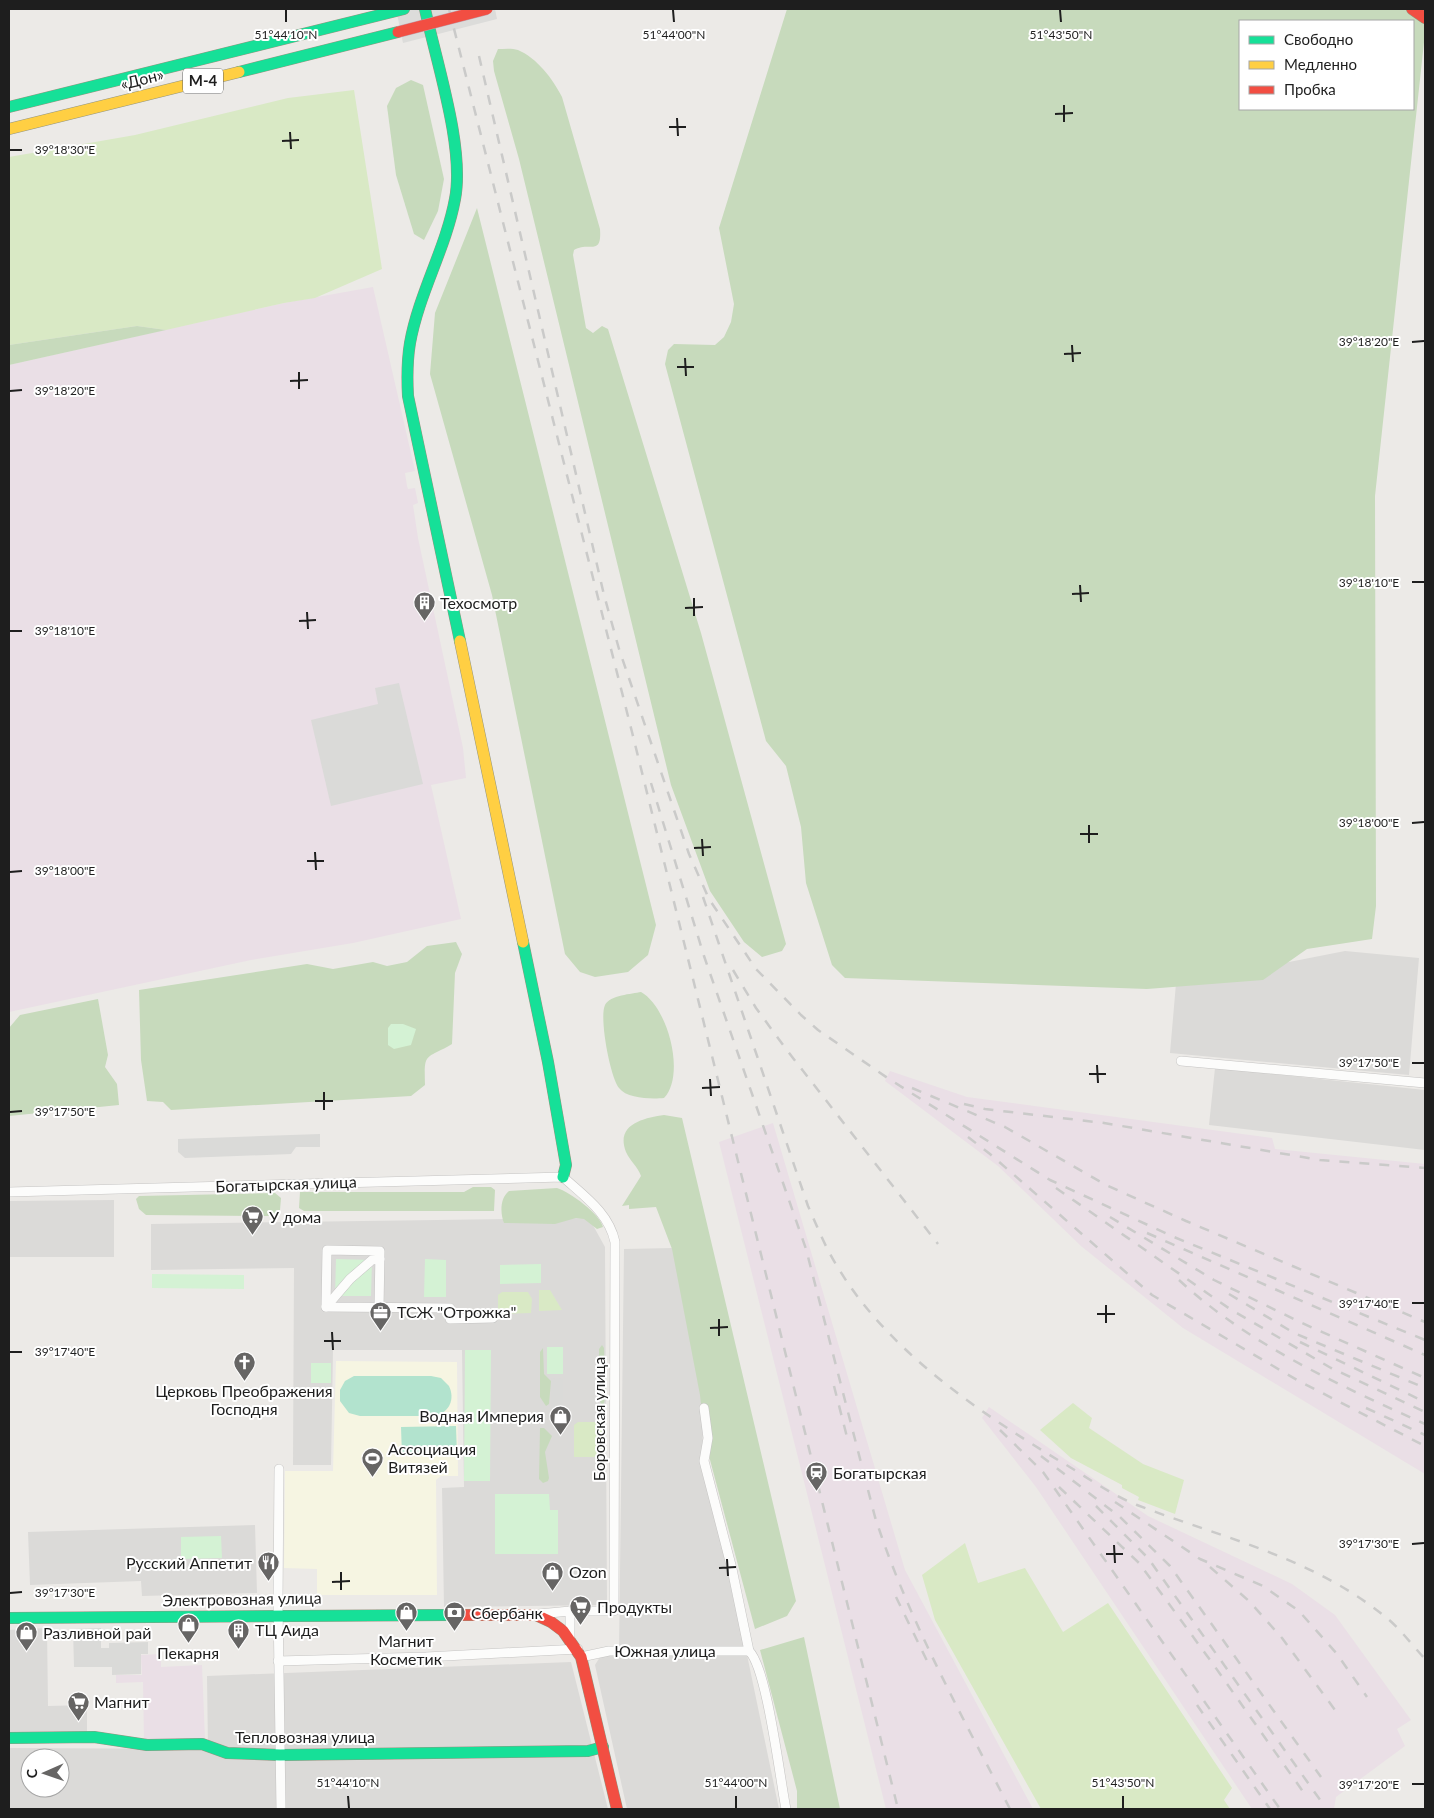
<svg xmlns="http://www.w3.org/2000/svg" width="1434" height="1818" viewBox="0 0 1434 1818" font-family="Lato,sans-serif">
	<style>
		.residential { fill: #dbdad8; fill-rule: evenodd }
		.industrial { fill: #eadfe6 }
		.education { fill: #f6f5e2 }
		.religious { fill: #dadad8 }
		.grass { fill: #d9e9c5 }
		.forest { fill: #c7dabc; fill-rule: evenodd }
		.park { fill: #d4f2d4 }
		.pitch { fill: #b2e3ce }
		.pier { fill: #dcdcda }
		.lines { fill: none; stroke-linecap: round; stroke-linejoin: round }
		.street-casing { stroke: #c5c4c3; stroke-width: 10 }
		.fast-casing { stroke: #94957f; stroke-width: 12 }
		.slow-casing { stroke: #94957f; stroke-width: 12 }
		.jam-casing { stroke: #94957f; stroke-width: 12 }
		.street { stroke: #fcfcfb; stroke-width: 9 }
		.fast { stroke: #16e098; stroke-width: 11 }
		.slow { stroke: #ffcf43; stroke-width: 11 }
		.jam { stroke: #f24e42; stroke-width: 11 }
		.rail { stroke: #cacac9; stroke-width: 2.5; stroke-dasharray: 10 10; stroke-linecap: butt }
		.jam-bridge-casing { stroke: #c19ea9; stroke-width: 12; stroke-linecap: butt }
		.jam-bridge { stroke: #f24e42; stroke-width: 11 }
		.ticks { fill: none; stroke: #1e1e1e; stroke-width: 2 }
		.labels { text-anchor: middle; stroke-width: 4; stroke-linejoin: round; paint-order: stroke }
		.shield { fill: #fff; stroke: #626262; stroke-width: 1 }
		.shield-label { font-size: 15px; font-weight: bold; fill: #1e1e1e }
		.street-label { font-size: 16px; fill: #1e1e1e; stroke: #fff }
		.poi-label { font-size: 16px; fill: #1e1e1e; stroke: #fff; text-anchor: start }
		.ticks-label { font-size: 12px; text-anchor: middle; fill: #1e1e1e; stroke: #fff; stroke-width: 4; stroke-linejoin: round; paint-order: stroke }
	</style>
	<rect width="100%" height="100%" fill="#eceae7"/>
	<g class="residential">
		<path d="M1345,951L1419,958L1409,1075L1170,1053L1177,972L1263,967Z"/>
		<path d="M1215,1068L1425,1090V1150L1209,1125Z"/>
		<path d="M114,1200V1257H9V1201Z"/>
		<path d="M589,1218L605,1247L607,1605L444,1607L442,1488L464,1487L462,1350H333L331,1465H293L294,1268L151,1270V1224Z"/>
		<path d="M673,1248L702,1401L703,1466L728,1563L779,1809H627L595,1665L600,1657L619,1653L624,1249Z"/>
		<path d="M255,1525L257,1593L142,1596L141,1581L30,1585L28,1532Z"/>
		<path d="M47,1628L48,1706L87,1705V1735L9,1736V1630Z"/>
		<path d="M571,1662L608,1809H9V1748L208,1749L207,1676ZM30,1758H60V1788H30Z"/>
	</g>
	<g class="industrial">
		<path d="M373,287L415,471L405,473L407,486L408,489L415,488L418,503L413,505L418,538L463,748L466,778L431,785L461,919L353,943L251,960L9,1012V365L284,303Z"/>
		<path d="M890,1071L967,1097L1272,1138L1275,1149L1425,1164V1474L1183,1328L1081,1246L998,1166L885,1081Z"/>
		<path d="M773,1123L905,1570L1033,1809H886L719,1142Z"/>
		<path d="M989,1407L1148,1516L1292,1584L1335,1615L1411,1720L1397,1729L1405,1746L1336,1797L1334,1809H1252L1036,1487L982,1418Z"/>
		<path d="M161,1654V1667L202,1665L205,1740L144,1741L143,1682L116,1683V1675H142L141,1655Z"/>
	</g>
	<path class="education" d="M336,1361L457,1362L458,1476H441L436,1480L437,1595H317V1569L284,1568L285,1471H333Z"/>
	<g class="religious">
		<path d="M399,683L423,784L331,806L311,720L378,704L375,688Z"/>
		<path d="M320,1134V1147H296L291,1154L185,1158L178,1152V1139Z"/>
		<path d="M551,1378L563,1379V1416H551Z"/>
		<path d="M101,1628V1648H109V1643L148,1642V1654H141V1674L112,1675V1667H74L73,1629Z"/>
	</g>
	<g class="grass">
		<path d="M354,90L382,269L315,298L284,303L166,330L137,326L9,345V157L135,135L288,98Z"/>
		<path d="M539,1290H550L562,1310L539,1311Z"/>
		<path d="M502,1292H528L532,1299L531,1313L498,1314V1295Z"/>
		<path d="M1073,1403L1092,1418L1089,1428L1143,1464L1184,1480L1175,1514L1138,1500L1139,1497L1122,1488V1485L1071,1458L1040,1430Z"/>
		<path d="M578,1422H605V1457H574V1425Z"/>
		<path d="M965,1543L978,1583L1025,1568L1063,1632L1108,1603L1232,1788L1224,1800L1230,1809H1041L935,1620L922,1575Z"/>
	</g>
	<g class="forest">
		<path d="M787,9H1425V33L1375,496L1376,906L1372,939L1307,949L1263,980L1147,989L845,978L832,965L806,883L801,827L786,766L766,741L665,364L668,350L674,344L715,345L724,337L731,322L734,304L719,228ZM1240,21H1413V109H1240Z"/>
		<path d="M498,49C504,49 512,48 518,50C537,58 553,79 562,97L600,229C602,257 589,241 574,250L573,255L586,328L593,333L602,326L608,329L701,633L786,944L782,951L762,957L744,942L710,891L671,785L519,159L494,71L493,61Z"/>
		<path d="M411,80L423,85L444,179L438,211L424,240L414,234L396,175L387,106L396,88Z"/>
		<path d="M477,208L656,925L648,955L628,972L595,977L580,972L565,954L492,595L430,374L435,313Z"/>
		<path d="M137,326L166,330L9,365V345Z"/>
		<path d="M456,942L462,954L455,973L452,1044C425,1060 424,1051 425,1085L411,1096L171,1110L163,1102L147,1101L141,1060L139,990L307,964L333,969L373,962L387,966L407,962L427,946Z"/>
		<path d="M641,992C668,1007 686,1075 664,1098C652,1099 627,1099 619,1088C610,1077 599,1017 605,1005C610,995 632,994 641,992Z"/>
		<path d="M98,999L108,1055L105,1067L117,1084L119,1105L9,1116V1028L20,1015Z"/>
		<path d="M664,1115L682,1118L796,1601L787,1616L755,1629L705,1441L700,1395L672,1249L656,1207L629,1209V1205L622,1206L641,1176C638,1167 630,1161 626,1152C615,1124 644,1118 664,1115Z"/>
		<path d="M473,1187H491L495,1190L494,1211H304L299,1208L300,1192H464Z"/>
		<path d="M557,1188C570,1192 600,1214 603,1227L597,1229L584,1219L576,1218L555,1224L504,1223C500,1213 500,1198 509,1191Z"/>
		<path d="M275,1193L281,1198L280,1210L275,1215L268,1216L146,1215L139,1209L136,1199L139,1196Z"/>
		<path d="M602,1345L604,1348C604,1360 609,1400 602,1407L599,1398V1349Z"/>
		<path d="M543,1348L544,1374L551,1381L549,1404L546,1406L540,1397V1352Z"/>
		<path d="M540,1428H544L552,1436L545,1452L549,1478L548,1481L543,1483L539,1479Z"/>
		<path d="M804,1637L840,1809H797V1791L760,1650Z"/>
	</g>
	<g class="park">
		<path d="M391,1024H403L416,1029L411,1045L394,1049L388,1045V1028Z"/>
		<path d="M336,1259L372,1260L371,1296H335Z"/>
		<path d="M425,1259L446,1260V1297H424Z"/>
		<path d="M541,1264V1283L500,1284V1265Z"/>
		<path d="M152,1274L244,1275V1289L152,1288Z"/>
		<rect x="547" y="1347" width="16" height="27"/>
		<path d="M465,1350H491L490,1481H464Z"/>
		<rect x="311" y="1363" width="20" height="20"/>
		<path d="M495,1494H549L550,1510H558V1554H495Z"/>
		<path d="M221,1536L222,1558L181,1559V1537Z"/>
	</g>
	<g class="pitch">
		<path d="M354,1376H431L441,1378L449,1386C455,1399 450,1411 436,1416H360L349,1413L340,1401V1390L345,1381Z"/>
		<path d="M456,1426L457,1455L402,1456L401,1427Z"/>
	</g>
	<path class="pier" d="M396,9H495L497,19L403,43Z"/>
	<g class="lines">
		<defs>
			<g id="street">
				<path d="M1181,1061L1425,1083"/>
				<path d="M9,1192L563,1177C584,1196 609,1213 615,1242L614,1611H570V1637"/>
				<path d="M326,1307L350,1279L372,1260L380,1259"/>
				<path d="M379,1308L380,1251L327,1250L326,1307L450,1308V1319L493,1318"/>
				<path d="M704,1408L708,1438L704,1461L732,1569L749,1651C767,1667 780,1780 786,1809"/>
				<path d="M279,1469L278,1604L281,1809"/>
				<path d="M539,1614L570,1611"/>
				<path d="M581,1657L609,1651H749"/>
				<path d="M278,1661L426,1657L578,1649"/>
			</g>
			<g id="fast">
				<path d="M425,9C436,61 465,148 455,199C446,248 419,293 410,343C407,361 407,378 408,396L460,641"/>
				<path d="M239,72L398,32"/>
				<path d="M9,107L404,9"/>
				<path d="M523,942L548,1062L566,1165L563,1177"/>
				<path d="M9,1618L450,1615"/>
				<path d="M9,1738L94,1737L147,1745L202,1744L227,1753L280,1755L588,1751L603,1747"/>
			</g>
			<g id="slow">
				<path d="M9,129L239,72"/>
				<path d="M460,641L523,942"/>
			</g>
			<g id="jam">
				<path d="M1412,9L1425,18"/>
				<path d="M450,1615H536L551,1622L563,1631L581,1657L617,1809"/>
			</g>
		</defs>
		<use href="#street" class="street-casing"/>
		<use href="#fast" class="fast-casing"/>
		<use href="#slow" class="slow-casing"/>
		<use href="#jam" class="jam-casing"/>
		<use href="#street" class="street"/>
		<use href="#fast" class="fast"/>
		<use href="#slow" class="slow"/>
		<use href="#jam" class="jam"/>
		<g class="rail">
			<path d="M449,9L632,732L898,1809"/>
			<path d="M479,56L604,595L619,649L689,854L709,899L756,969L801,1015L818,1030L889,1079L1050,1180L1174,1237L1425,1340"/>
			<path d="M651,783L704,956L806,1249L875,1517C908,1619 961,1714 1010,1809"/>
			<path d="M703,897L808,1206C817,1226 825,1247 837,1266C886,1349 977,1411 1058,1460C1084,1475 1109,1494 1137,1505C1225,1539 1313,1557 1388,1619C1401,1630 1413,1646 1425,1659"/>
			<path d="M733,970L756,1008L786,1049L938,1244"/>
			<path d="M912,1088L1005,1127L1106,1185L1186,1221L1425,1322"/>
			<path d="M964,1104L985,1109L1104,1123L1320,1160L1425,1168"/>
			<path d="M968,1137L990,1154L1152,1295L1297,1380L1425,1446"/>
			<path d="M1056,1188L1230,1309L1331,1368L1425,1412"/>
			<path d="M1110,1217L1214,1280L1302,1323L1425,1378"/>
			<path d="M1147,1233L1425,1355"/>
			<path d="M1179,1280C1249,1345 1339,1385 1425,1424"/>
			<path d="M1229,1294L1294,1333L1425,1388"/>
			<path d="M1300,1342L1425,1402"/>
			<path d="M834,1386L847,1437"/>
			<path d="M1366,1408L1425,1435"/>
			<path d="M1000,1430L1043,1472L1280,1809"/>
			<path d="M1041,1456L1120,1517L1170,1566L1321,1777"/>
			<path d="M1059,1487L1139,1563L1213,1664L1304,1793"/>
			<path d="M1115,1502L1200,1559L1263,1586L1299,1611L1337,1654L1367,1697"/>
			<path d="M1096,1506L1148,1558L1323,1804"/>
			<path d="M1210,1567L1249,1601L1282,1638L1335,1710"/>
			<path d="M896,1597L931,1669"/>
			<path d="M1197,1705L1270,1809"/>
		</g>
		<defs>
			<path id="jam-bridge" d="M398,32L487,9"/>
		</defs>
		<use href="#jam-bridge" class="jam-bridge-casing"/>
		<use href="#jam-bridge" class="jam-bridge"/>
	</g>
	<path class="ticks" d="M286,10V22M673,10L674,22M1060,10L1061,22M1064,105V122M1055,114L1073,113M677,118L678,136M669,127H686M290,132L291,149M282,141L299,140M10,150H22M1412,342L1424,341M1072,345L1073,362M1064,354L1081,353M685,358L686,376M677,367H694M299,372V389M290,381L308,380M10,391L22,390M1412,582H1424M1080,585L1081,602M1072,594L1089,593M694,598V616M685,608L703,607M307,612L308,629M299,621L316,620M10,631H22M1412,823L1424,822M1089,825V843M1080,834H1098M702,839L703,856M694,848L711,847M315,852L316,870M307,861H324M10,872L22,871M1412,1063H1424M1097,1065L1098,1083M1089,1074H1106M710,1079L711,1096M702,1088L720,1087M324,1092V1110M315,1101H333M10,1112L22,1111M1412,1303H1424M1106,1305V1323M1097,1314H1115M719,1319V1336M710,1328L728,1327M332,1332L333,1350M324,1341H341M10,1352H22M1412,1544L1424,1543M1114,1545L1115,1563M1106,1554H1123M727,1559L728,1576M719,1568L736,1567M341,1572V1590M332,1582L350,1581M10,1593L22,1592M1412,1784H1424M348,1796L349,1808M736,1796V1808M1123,1796V1808"/>
	<defs>
		<symbol id="building-pin" viewBox="-11 -11 22 30"><path d="M0 17L-7.5 6A9.5 9.5 0 1 1 7.5 6Z" fill="#666564" stroke="#fff"/><path d="M-4-6H4V6H1V3H-1V6H-4ZM-2.5-4.3h1.7v1.8h-1.7ZM.8-4.3h1.7v1.8H.8ZM-2.5-1h1.7V.8h-1.7ZM.8-1h1.7V.8H.8Z" fill="#fff"/></symbol>
		<symbol id="supermarket-pin" viewBox="-11 -11 22 30"><path d="M0 17L-7.5 6A9.5 9.5 0 1 1 7.5 6Z" fill="#666564" stroke="#fff"/><path d="M-6-5.5h2.5l.6 2H6L4.5 2H-2.5L-4.4-4H-6ZM-1.5 3.2a1.3 1.3 0 1 0 .1 0ZM3 3.2a1.3 1.3 0 1 0 .1 0Z" fill="#fff"/></symbol>
		<symbol id="office-pin" viewBox="-11 -11 22 30"><path d="M0 17L-7.5 6A9.5 9.5 0 1 1 7.5 6Z" fill="#666564" stroke="#fff"/><path d="M-6-3h4V-5.5h4V-3h4V5H-6ZM-1-4.5V-3h2v-1.5ZM-6 0V1H6V0Z" fill="#fff"/></symbol>
		<symbol id="church-pin" viewBox="-11 -11 22 30"><path d="M0 17L-7.5 6A9.5 9.5 0 1 1 7.5 6Z" fill="#666564" stroke="#fff"/><path d="M-1.2-6h2.4v3.5h3.3v2.4h-3.3V6h-2.4V-.1h-3.3v-2.4h3.3Z" fill="#fff"/></symbol>
		<symbol id="shop-pin" viewBox="-11 -11 22 30"><path d="M0 17L-7.5 6A9.5 9.5 0 1 1 7.5 6Z" fill="#666564" stroke="#fff"/><path d="M-5-2.5h2.3a2.7 3.5 0 0 1 5.4 0H5L5.5 6h-11ZM-1.5-2.5h3a1.5 2.3 0 0 0-3 0Z" fill="#fff"/></symbol>
		<symbol id="stadium-pin" viewBox="-11 -11 22 30"><path d="M0 17L-7.5 6A9.5 9.5 0 1 1 7.5 6Z" fill="#666564" stroke="#fff"/><path d="M0-5a6.5 5 0 1 0 0 10a6.5 5 0 1 0 0-10ZM-3.5-1.8h7v3.6h-7Z" fill="#fff"/></symbol>
		<symbol id="station-pin" viewBox="-11 -11 22 30"><path d="M0 17L-7.5 6A9.5 9.5 0 1 1 7.5 6Z" fill="#666564" stroke="#fff"/><path d="M-3-6H3Q5-6 5-4V2Q5 4 3 4L4.5 6H3L1.5 4h-3L-3 6H-4.5L-3 4Q-5 4-5 2V-4Q-5-6-3-6ZM-3.5-4v3h7v-3ZM-3.5 1v1.5H-2V1ZM2 1v1.5H3.5V1Z" fill="#fff"/></symbol>
		<symbol id="restaurant-pin" viewBox="-11 -11 22 30"><path d="M0 17L-7.5 6A9.5 9.5 0 1 1 7.5 6Z" fill="#666564" stroke="#fff"/><path d="M-5-6h1v4h1v-4h1v4h1v-4h1v5L-1.5 .5V6h-2V.5L-5-1ZM5-6V6H3V1.5H1.5Q1.5-4 5-6Z" fill="#fff"/></symbol>
		<symbol id="bank-pin" viewBox="-11 -11 22 30"><path d="M0 17L-7.5 6A9.5 9.5 0 1 1 7.5 6Z" fill="#666564" stroke="#fff"/><path d="M-6-4H6V4H-6ZM0-2.3a2.3 2.3 0 1 0 0 4.6a2.3 2.3 0 1 0 0-4.6Z" fill="#fff"/></symbol>
	</defs>
	<g fill-rule="evenodd">
		<use href="#building-pin" x="412" y="590" width="25" height="34"/>
		<use href="#supermarket-pin" x="240" y="1204" width="25" height="34"/>
		<use href="#office-pin" x="368" y="1300" width="25" height="34"/>
		<use href="#church-pin" x="232" y="1350" width="25" height="34"/>
		<use href="#shop-pin" x="548" y="1404" width="25" height="34"/>
		<use href="#stadium-pin" x="360" y="1446" width="25" height="34"/>
		<use href="#station-pin" x="804" y="1460" width="25" height="34"/>
		<use href="#restaurant-pin" x="256" y="1550" width="25" height="34"/>
		<use href="#shop-pin" x="540" y="1560" width="25" height="34"/>
		<use href="#supermarket-pin" x="568" y="1594" width="25" height="34"/>
		<use href="#shop-pin" x="394" y="1600" width="25" height="34"/>
		<use href="#bank-pin" x="442" y="1600" width="25" height="34"/>
		<use href="#shop-pin" x="176" y="1612" width="25" height="34"/>
		<use href="#building-pin" x="226" y="1618" width="25" height="34"/>
		<use href="#shop-pin" x="14" y="1620" width="25" height="34"/>
		<use href="#supermarket-pin" x="66" y="1690" width="25" height="34"/>
	</g>
	<g class="labels">
		<rect class="shield" x="183" y="68.5" width="40" height="25" rx="4"/>
		<g class="shield-label">
			<text x="203" y="86">М-4</text>
		</g>
		<g class="street-label">
			<text transform="translate(142 79) rotate(-14)" y="6">«Дон»</text>
			<text transform="translate(286 1184) rotate(-2)" y="6">Богатырская улица</text>
			<text transform="translate(599 1419) rotate(-90)" y="6">Боровская улица</text>
			<text transform="translate(242 1599) rotate(-1)" y="6">Электровозная улица</text>
			<text x="665" y="1657">Южная улица</text>
			<text x="305" y="1743">Тепловозная улица</text>
		</g>
		<g class="poi-label">
			<text x="440" y="609">Техосмотр</text>
			<text x="269" y="1223">У дома</text>
			<text x="397" y="1318">ТСЖ "Отрожка"</text>
			<text x="244" y="1397" text-anchor="middle">Церковь Преображения<tspan x="244" dy="18">Господня</tspan></text>
			<text x="544" y="1422" text-anchor="end">Водная Империя</text>
			<text x="388" y="1455">Ассоциация<tspan x="388" dy="18">Витязей</tspan></text>
			<text x="833" y="1479">Богатырская</text>
			<text x="252" y="1569" text-anchor="end">Русский Аппетит</text>
			<text x="569" y="1578">Ozon</text>
			<text x="597" y="1613">Продукты</text>
			<text x="471" y="1619">Сбербанк</text>
			<text x="255" y="1636">ТЦ Аида</text>
			<text x="43" y="1639">Разливной рай</text>
			<text x="406" y="1647" text-anchor="middle">Магнит<tspan x="406" dy="18">Косметик</tspan></text>
			<text x="188" y="1659" text-anchor="middle">Пекарня</text>
			<text x="94" y="1708">Магнит</text>
		</g>
	</g>
	<g class="ticks-label">
		<text x="286" y="39">51°44'10"N</text>
		<text x="674" y="39">51°44'00"N</text>
		<text x="1061" y="39">51°43'50"N</text>
		<text x="65" y="154">39°18'30"E</text>
		<text x="1369" y="346">39°18'20"E</text>
		<text x="65" y="395">39°18'20"E</text>
		<text x="1369" y="587">39°18'10"E</text>
		<text x="65" y="635">39°18'10"E</text>
		<text x="1369" y="827">39°18'00"E</text>
		<text x="65" y="875">39°18'00"E</text>
		<text x="1369" y="1067">39°17'50"E</text>
		<text x="65" y="1116">39°17'50"E</text>
		<text x="1369" y="1308">39°17'40"E</text>
		<text x="65" y="1356">39°17'40"E</text>
		<text x="1369" y="1548">39°17'30"E</text>
		<text x="65" y="1597">39°17'30"E</text>
		<text x="348" y="1787">51°44'10"N</text>
		<text x="736" y="1787">51°44'00"N</text>
		<text x="1123" y="1787">51°43'50"N</text>
		<text x="1369" y="1789">39°17'20"E</text>
	</g>
	<rect width="1434" height="1818" fill="none" stroke="#1e1e1e" stroke-width="20"/>
	<rect x="1239" y="20" width="175" height="90" fill="#ffffff" stroke="#a5a5a5"/>
	<rect x="1249" y="36" width="25" height="8" fill="#16e098" stroke="#a5a5a5"/>
	<text x="1284" y="45" font-size="15" fill="#1e1e1e">Свободно</text>
	<rect x="1249" y="61" width="25" height="8" fill="#ffcf43" stroke="#a5a5a5"/>
	<text x="1284" y="70" font-size="15" fill="#1e1e1e">Медленно</text>
	<rect x="1249" y="86" width="25" height="8" fill="#f24e42" stroke="#a5a5a5"/>
	<text x="1284" y="95" font-size="15" fill="#1e1e1e">Пробка</text>
	<g transform="translate(45 1773) rotate(268)"><circle r="24" fill="#ffffff" stroke="#a5a5a5"/>
	<path d="M0-4L9 19L0 12L-9 19Z" fill="#666564"/>
	<text y="-8" font-size="14" font-weight="bold" text-anchor="middle" fill="#1e1e1e">С</text>
	</g>
</svg>
